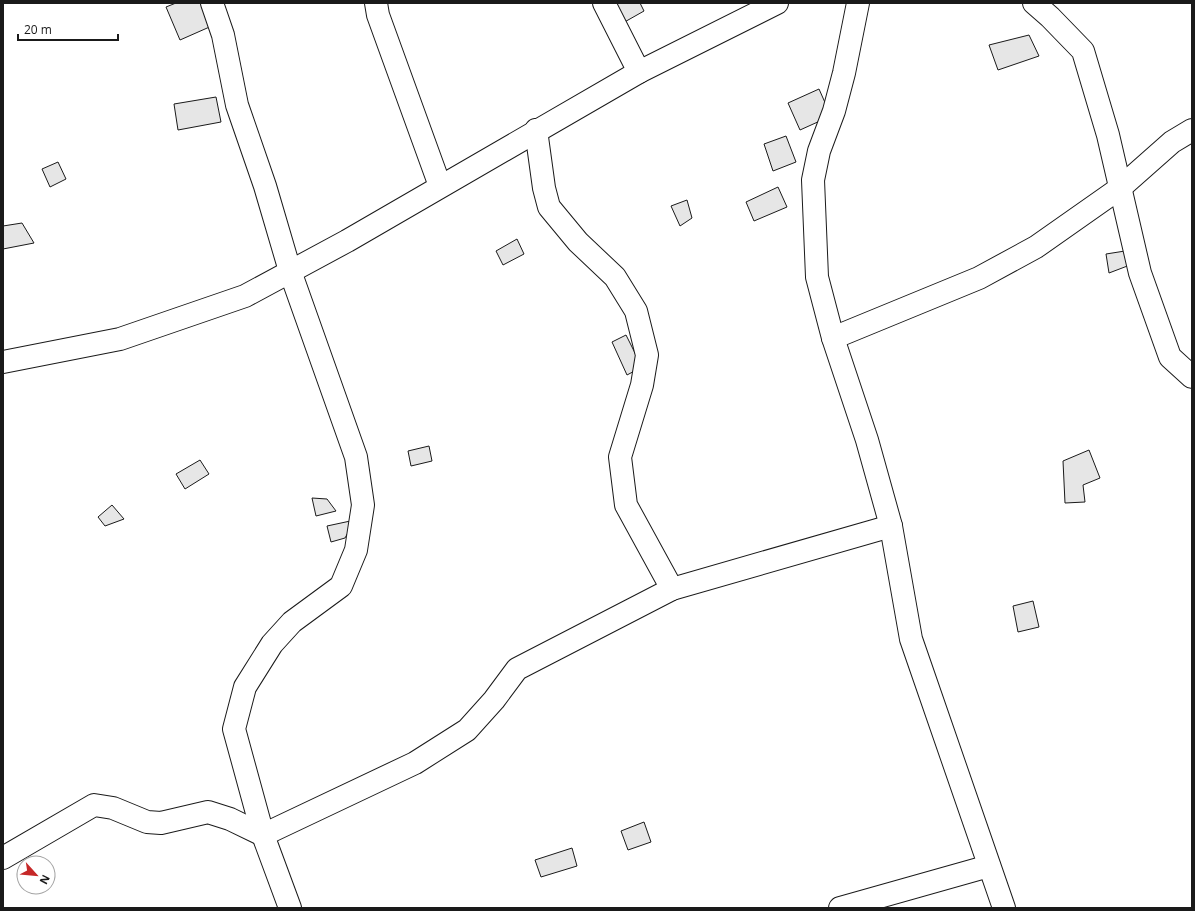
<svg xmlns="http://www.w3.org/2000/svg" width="1195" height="911" viewBox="0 0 1195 911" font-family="'Open Sans',sans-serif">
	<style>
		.building { fill: #e6e6e6; stroke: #1a1a1a }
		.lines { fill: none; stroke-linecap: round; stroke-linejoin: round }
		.minor-casing { stroke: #1a1a1a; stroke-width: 24 }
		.minor { stroke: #fff; stroke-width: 22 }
	</style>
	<rect width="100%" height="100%" fill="#fff"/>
	<g class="building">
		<path d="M176,3H204L214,25L180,40L166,7Z"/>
		<path d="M608,3H640L644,11L621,24Z"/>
		<path d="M1029,35L1039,56L998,70L989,45Z"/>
		<path d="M819,89L831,116L800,130L788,103Z"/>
		<path d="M216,97L221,122L178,130L174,104Z"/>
		<path d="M786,136L796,162L773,171L764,144Z"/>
		<path d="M58,162L66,179L50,187L42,169Z"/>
		<path d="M778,187L787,207L754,221L746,202Z"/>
		<path d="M687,200L692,218L680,226L671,206Z"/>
		<path d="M22,223L34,243L3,249V226Z"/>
		<path d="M517,239L524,254L503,265L496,251Z"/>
		<path d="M1125,251L1130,265L1109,273L1106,254Z"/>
		<path d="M626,335L642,367L627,375L612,342Z"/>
		<path d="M429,446L432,461L411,466L408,451Z"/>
		<path d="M1089,450L1100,478L1083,485L1085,502L1065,503L1063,461Z"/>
		<path d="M200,460L209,474L185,489L176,474Z"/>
		<path d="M312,498L327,499L336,511L316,516Z"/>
		<path d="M112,505L124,519L105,526L98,517Z"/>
		<path d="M355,520L345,538L331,542L327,526Z"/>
		<path d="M1033,601L1039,627L1018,632L1013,606Z"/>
		<path d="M644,822L651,842L628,850L621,831Z"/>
		<path d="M572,848L577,866L541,877L535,860Z"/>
	</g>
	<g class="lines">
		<defs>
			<g id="minor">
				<path d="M212,3L223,35L237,105L265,186L290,271L356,457L363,505L356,550L341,586L292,622L272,644L245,687L234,729L263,835L290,908"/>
				<path d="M376,3L378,15L440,186"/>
				<path d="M604,3L639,72"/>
				<path d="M858,3L844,73L834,111L819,151L813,180L817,277L833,338L867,440L891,526L911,639L1004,908"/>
				<path d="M1034,3L1050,17L1083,51L1108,135L1140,273L1170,357L1192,377"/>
				<path d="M536,130L544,188L549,207L578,242L615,277L636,311L647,355L642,385L620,457L626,505L672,589"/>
				<path d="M833,338L979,278L1036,247L1120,188L1172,142L1192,130"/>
				<path d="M3,362L120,339L245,296L347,241L639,72L777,3"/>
				<path d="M3,858L94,805L113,808L147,822L161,823L208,812L230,819L263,835L415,763L467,730L494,700L517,669L672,589L891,526"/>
				<path d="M840,908L989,866"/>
			</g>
		</defs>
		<use href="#minor" class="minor-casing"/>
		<use href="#minor" class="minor"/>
	</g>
	<rect width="1195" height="911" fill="none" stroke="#1a1a1a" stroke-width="8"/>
	<g transform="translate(36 875) rotate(117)"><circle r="19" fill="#ffffff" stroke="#a3a3a3"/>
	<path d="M0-3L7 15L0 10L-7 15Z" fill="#c62828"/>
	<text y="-6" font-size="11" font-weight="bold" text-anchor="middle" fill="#1a1a1a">N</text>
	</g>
	<path d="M18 34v6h100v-6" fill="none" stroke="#1a1a1a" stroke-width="2"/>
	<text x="24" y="34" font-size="12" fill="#1a1a1a" stroke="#ffffff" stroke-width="3" paint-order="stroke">20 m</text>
</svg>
